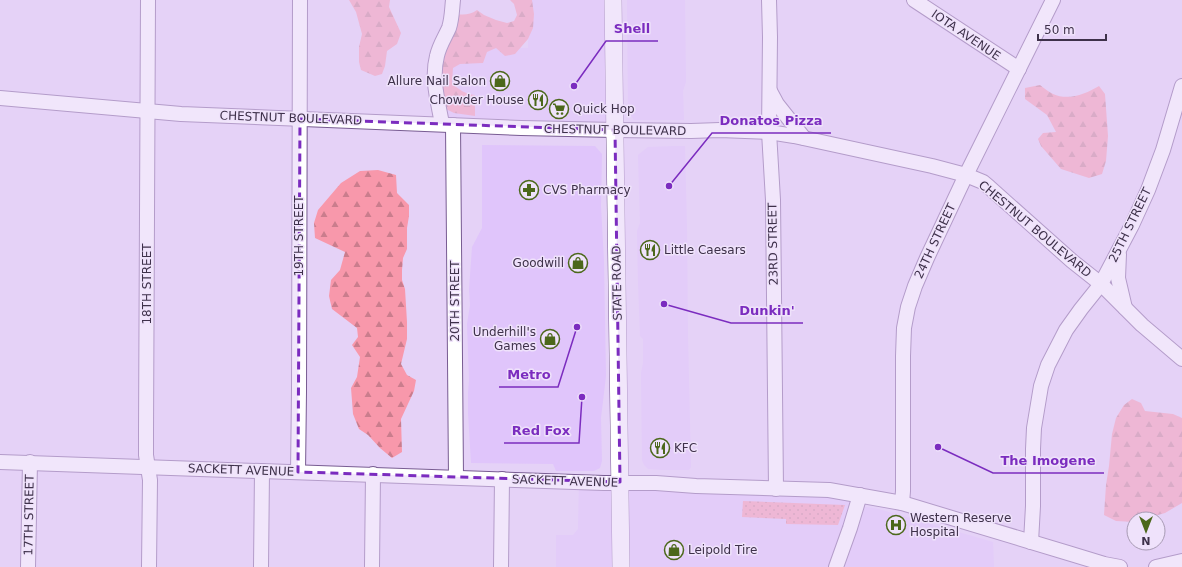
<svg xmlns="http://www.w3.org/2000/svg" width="1182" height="567" viewBox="0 0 1182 567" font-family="'DejaVu Sans',sans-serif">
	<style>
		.built { fill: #e0c5fb }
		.grass { fill: url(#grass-dots) }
		.forest { fill: url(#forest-firs) }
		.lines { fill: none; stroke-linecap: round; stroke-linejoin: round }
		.minor-casing { stroke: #785c92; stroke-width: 16 }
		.major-casing { stroke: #785c92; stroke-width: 18 }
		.minor { stroke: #fff; stroke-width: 14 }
		.major { stroke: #fff; stroke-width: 17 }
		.marked { fill: none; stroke: #7b2cbf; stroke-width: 3; stroke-dasharray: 8 5; stroke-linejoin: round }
		.labels { text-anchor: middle; stroke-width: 3; stroke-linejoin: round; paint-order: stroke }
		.street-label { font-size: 12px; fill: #3e314a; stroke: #efe2fb }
		.poi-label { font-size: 12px; fill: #3e314a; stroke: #efe2fb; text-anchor: start }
		.leader { fill: none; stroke: #7b2cbf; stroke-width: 1.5 }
		.callout-dot { fill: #7b2cbf; stroke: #efe2fb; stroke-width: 1.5 }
		.callout-label { font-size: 13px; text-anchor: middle; font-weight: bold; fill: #7b2cbf; stroke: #efe2fb; stroke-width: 3; stroke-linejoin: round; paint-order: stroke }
	</style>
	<defs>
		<pattern id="grass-dots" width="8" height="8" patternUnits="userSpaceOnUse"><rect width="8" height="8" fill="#f898ab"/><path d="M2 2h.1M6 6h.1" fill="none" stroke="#ca7d8d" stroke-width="1.8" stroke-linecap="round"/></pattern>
		<pattern id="forest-firs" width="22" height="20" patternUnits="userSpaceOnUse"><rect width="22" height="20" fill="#f898ab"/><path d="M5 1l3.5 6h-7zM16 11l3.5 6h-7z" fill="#ca7d8d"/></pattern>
	</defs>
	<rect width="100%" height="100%" fill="#e5d2f7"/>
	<g class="built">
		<path d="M529,0H613L615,130L442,124L440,46L528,48Z"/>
		<path d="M627,0H685L686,82L683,91L684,120H634L629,113L628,108Z"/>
		<path d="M482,145L595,146L602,154L601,206L604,261L606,376L601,418L602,461L600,468L594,471H556L553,464L471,463L468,413V392L469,380L467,324L470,305L469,289L472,247L482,228Z"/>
		<path d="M675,146H685L687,229L688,337L691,467L689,470H663L648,469L644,465L642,460L641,373L643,363V339L640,336L638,282L637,231L640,223L638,155L648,147Z"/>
		<path d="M579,482L860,495L836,567H556V535H573L578,529Z"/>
		<path d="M865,507L875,508L993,542L994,567H844Z"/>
	</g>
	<path class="grass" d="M743,501L845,505L838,525L786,524V519L742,517Z"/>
	<g class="forest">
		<path d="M349,0H390L389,7L401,33L397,44L387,51L385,66L382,74L375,76L361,70L359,62V47L362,34L356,12Z"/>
		<path d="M510,0H532L534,14L533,28L528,39L515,54L505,56L496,48L487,52L483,63L460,64L453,68L452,83C459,90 465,94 475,95V116L454,113L446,109L439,69L455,14C464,15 470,15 477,10L484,15L496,20L507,23L514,21L517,15L514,4Z"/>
		<path d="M1040,85C1044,88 1049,92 1053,94C1068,101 1086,94 1099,86L1105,94L1108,136L1106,161L1102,174L1089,178L1061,169L1041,146L1038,139L1043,133L1056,132L1047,115L1025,99V88Z"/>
		<path d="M378,170L396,175L397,193L409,205V216L407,228V249L403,258L402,270V280L405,289L407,322V339L401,364L407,375L416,380L414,391L401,419L402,452L392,458L380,448L368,435L359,429L353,414L351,388L357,377L360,357L352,345L358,337L357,328L332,309L329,296L331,280L340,270L345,252L315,238L314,223L318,210L341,183L360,171Z"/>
		<path d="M1132,399L1141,403L1145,411L1173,414L1182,418V503L1165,513L1144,519H1134V522L1116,521L1104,515L1106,485L1109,466L1112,434L1116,418L1124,405Z"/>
	</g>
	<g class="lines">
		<defs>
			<g id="minor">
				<path d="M148,0L146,432V455L150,480L149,567"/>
				<path d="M769,0L770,37L769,132L773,200L776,489"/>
				<path d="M914,0L1019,69"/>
				<path d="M770,91L777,104L804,138"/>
				<path d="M0,98L181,114L521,128L615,130L691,131L720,130L769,132L794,136L932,166L966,175L983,182L989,187L1072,261L1101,284L1142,325L1182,359"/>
				<path d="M442,124C438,101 431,79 437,56C439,46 445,37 449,28C452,19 452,9 453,0"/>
				<path d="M453,125L456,477"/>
				<path d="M1119,254L1118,278L1125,308"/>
				<path d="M0,462L604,483H656L696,486L829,490L902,503L1068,553L1104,564L1120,567"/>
				<path d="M298,472L299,392L300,0"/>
				<path d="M902,503L903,491V356L904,328L908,307L915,286L927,258L966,175L1053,0"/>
				<path d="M1031,542L1033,506V449L1034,428L1041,386L1048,365L1066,330L1081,309L1101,284L1132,225L1148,190L1163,150L1182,86"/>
				<path d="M28,567L30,462"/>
				<path d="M261,567L262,471"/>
				<path d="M372,567L373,474"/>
				<path d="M501,567L502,479"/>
				<path d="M836,567L850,528L860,495"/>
				<path d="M1156,567L1182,561"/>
			</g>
			<path id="major" d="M613,0L621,567"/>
		</defs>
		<use href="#minor" class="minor-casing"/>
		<use href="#major" class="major-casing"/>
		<use href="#minor" class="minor"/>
		<use href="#major" class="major"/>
	</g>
	<path d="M0 0H1182V567H0ZM300,119L615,130L620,482L298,472Z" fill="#e5d2f7" fill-opacity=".55" fill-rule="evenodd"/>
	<path class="marked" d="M300,119L615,130L620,482L298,472Z"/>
	<defs>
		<symbol id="shop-ring" viewBox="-11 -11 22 22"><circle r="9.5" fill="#efe2fb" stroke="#4c681b" stroke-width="1.5"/><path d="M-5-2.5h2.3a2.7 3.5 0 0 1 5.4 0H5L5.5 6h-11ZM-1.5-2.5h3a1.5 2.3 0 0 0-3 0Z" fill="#4c681b"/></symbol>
		<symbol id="restaurant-ring" viewBox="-11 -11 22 22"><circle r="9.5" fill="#efe2fb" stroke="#4c681b" stroke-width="1.5"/><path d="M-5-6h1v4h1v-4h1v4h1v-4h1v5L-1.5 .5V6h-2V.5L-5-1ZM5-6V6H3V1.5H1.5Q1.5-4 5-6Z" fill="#4c681b"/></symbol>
		<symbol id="supermarket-ring" viewBox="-11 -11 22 22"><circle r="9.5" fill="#efe2fb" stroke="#4c681b" stroke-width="1.5"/><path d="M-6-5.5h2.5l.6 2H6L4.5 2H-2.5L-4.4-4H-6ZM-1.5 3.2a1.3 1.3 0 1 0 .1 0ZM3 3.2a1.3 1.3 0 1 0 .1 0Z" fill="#4c681b"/></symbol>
		<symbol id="pharmacy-ring" viewBox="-11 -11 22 22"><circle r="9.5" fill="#efe2fb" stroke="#4c681b" stroke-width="1.5"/><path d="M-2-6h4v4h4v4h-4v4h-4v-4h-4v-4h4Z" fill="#4c681b"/></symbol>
		<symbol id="hospital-ring" viewBox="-11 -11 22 22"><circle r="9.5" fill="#efe2fb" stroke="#4c681b" stroke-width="1.5"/><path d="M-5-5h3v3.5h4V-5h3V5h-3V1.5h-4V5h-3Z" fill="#4c681b"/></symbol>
	</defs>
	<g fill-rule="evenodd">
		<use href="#shop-ring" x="489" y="70" width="22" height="22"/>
		<use href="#restaurant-ring" x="527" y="89" width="22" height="22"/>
		<use href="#supermarket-ring" x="548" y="98" width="22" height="22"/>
		<use href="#pharmacy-ring" x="518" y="179" width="22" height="22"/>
		<use href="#restaurant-ring" x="639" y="239" width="22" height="22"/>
		<use href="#shop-ring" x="567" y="252" width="22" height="22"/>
		<use href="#shop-ring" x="539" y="328" width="22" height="22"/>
		<use href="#restaurant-ring" x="649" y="437" width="22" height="22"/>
		<use href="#hospital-ring" x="885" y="514" width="22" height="22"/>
		<use href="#shop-ring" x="663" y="539" width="22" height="22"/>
	</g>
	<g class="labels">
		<g class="street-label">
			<text transform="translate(966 35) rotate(34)" y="4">IOTA AVENUE</text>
			<text transform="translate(291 118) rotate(2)" y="4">CHESTNUT BOULEVARD</text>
			<text transform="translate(615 130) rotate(1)" y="4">CHESTNUT BOULEVARD</text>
			<text transform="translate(1130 225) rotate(-64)" y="4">25TH STREET</text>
			<text transform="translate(1035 229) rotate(40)" y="4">CHESTNUT BOULEVARD</text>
			<text transform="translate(299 236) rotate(-90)" y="4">19TH STREET</text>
			<text transform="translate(935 241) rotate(-65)" y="4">24TH STREET</text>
			<text transform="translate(773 244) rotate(-91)" y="4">23RD STREET</text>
			<text transform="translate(617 283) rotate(-91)" y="4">STATE ROAD</text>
			<text transform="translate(147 284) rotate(-90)" y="4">18TH STREET</text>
			<text transform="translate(455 301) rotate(-90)" y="4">20TH STREET</text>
			<text transform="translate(241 470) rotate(2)" y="4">SACKETT AVENUE</text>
			<text transform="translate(565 481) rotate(2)" y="4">SACKETT AVENUE</text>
			<text transform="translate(29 515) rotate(-89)" y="4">17TH STREET</text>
		</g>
		<g class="poi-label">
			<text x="486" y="85" text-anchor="end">Allure Nail Salon</text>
			<text x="524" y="104" text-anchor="end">Chowder House</text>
			<text x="573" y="113">Quick Hop</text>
			<text x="543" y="194">CVS Pharmacy</text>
			<text x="664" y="254">Little Caesars</text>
			<text x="564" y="267" text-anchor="end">Goodwill</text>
			<text x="536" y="336" text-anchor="end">Underhill's<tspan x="536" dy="14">Games</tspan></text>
			<text x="674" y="452">KFC</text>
			<text x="910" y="522">Western Reserve<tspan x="910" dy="14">Hospital</tspan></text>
			<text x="688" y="554">Leipold Tire</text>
		</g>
	</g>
	<path class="leader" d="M574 86L606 41H658M669 186L712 133H831M664 304L731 323H803M577 327L558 387H499M582 397L579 443H504M938 447L993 473H1104"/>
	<g class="callout-dot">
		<circle cx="574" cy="86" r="4"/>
		<circle cx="669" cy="186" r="4"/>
		<circle cx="664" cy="304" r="4"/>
		<circle cx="577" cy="327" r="4"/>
		<circle cx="582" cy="397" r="4"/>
		<circle cx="938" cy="447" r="4"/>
	</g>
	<g class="callout-label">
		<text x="632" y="33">Shell</text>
		<text x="771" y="125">Donatos Pizza</text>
		<text x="767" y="315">Dunkin'</text>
		<text x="529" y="379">Metro</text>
		<text x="541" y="435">Red Fox</text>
		<text x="1048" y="465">The Imogene</text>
	</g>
	<g transform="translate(1146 531) rotate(180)"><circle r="19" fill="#efe2fb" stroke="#a89bb4"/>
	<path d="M0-3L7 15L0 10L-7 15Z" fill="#4c681b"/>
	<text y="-6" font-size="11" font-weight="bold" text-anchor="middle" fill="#3e314a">N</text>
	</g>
	<path d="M1038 34v6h68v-6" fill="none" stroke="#3e314a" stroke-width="2"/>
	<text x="1044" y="34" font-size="12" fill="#3e314a" stroke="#efe2fb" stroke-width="3" paint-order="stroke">50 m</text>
</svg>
